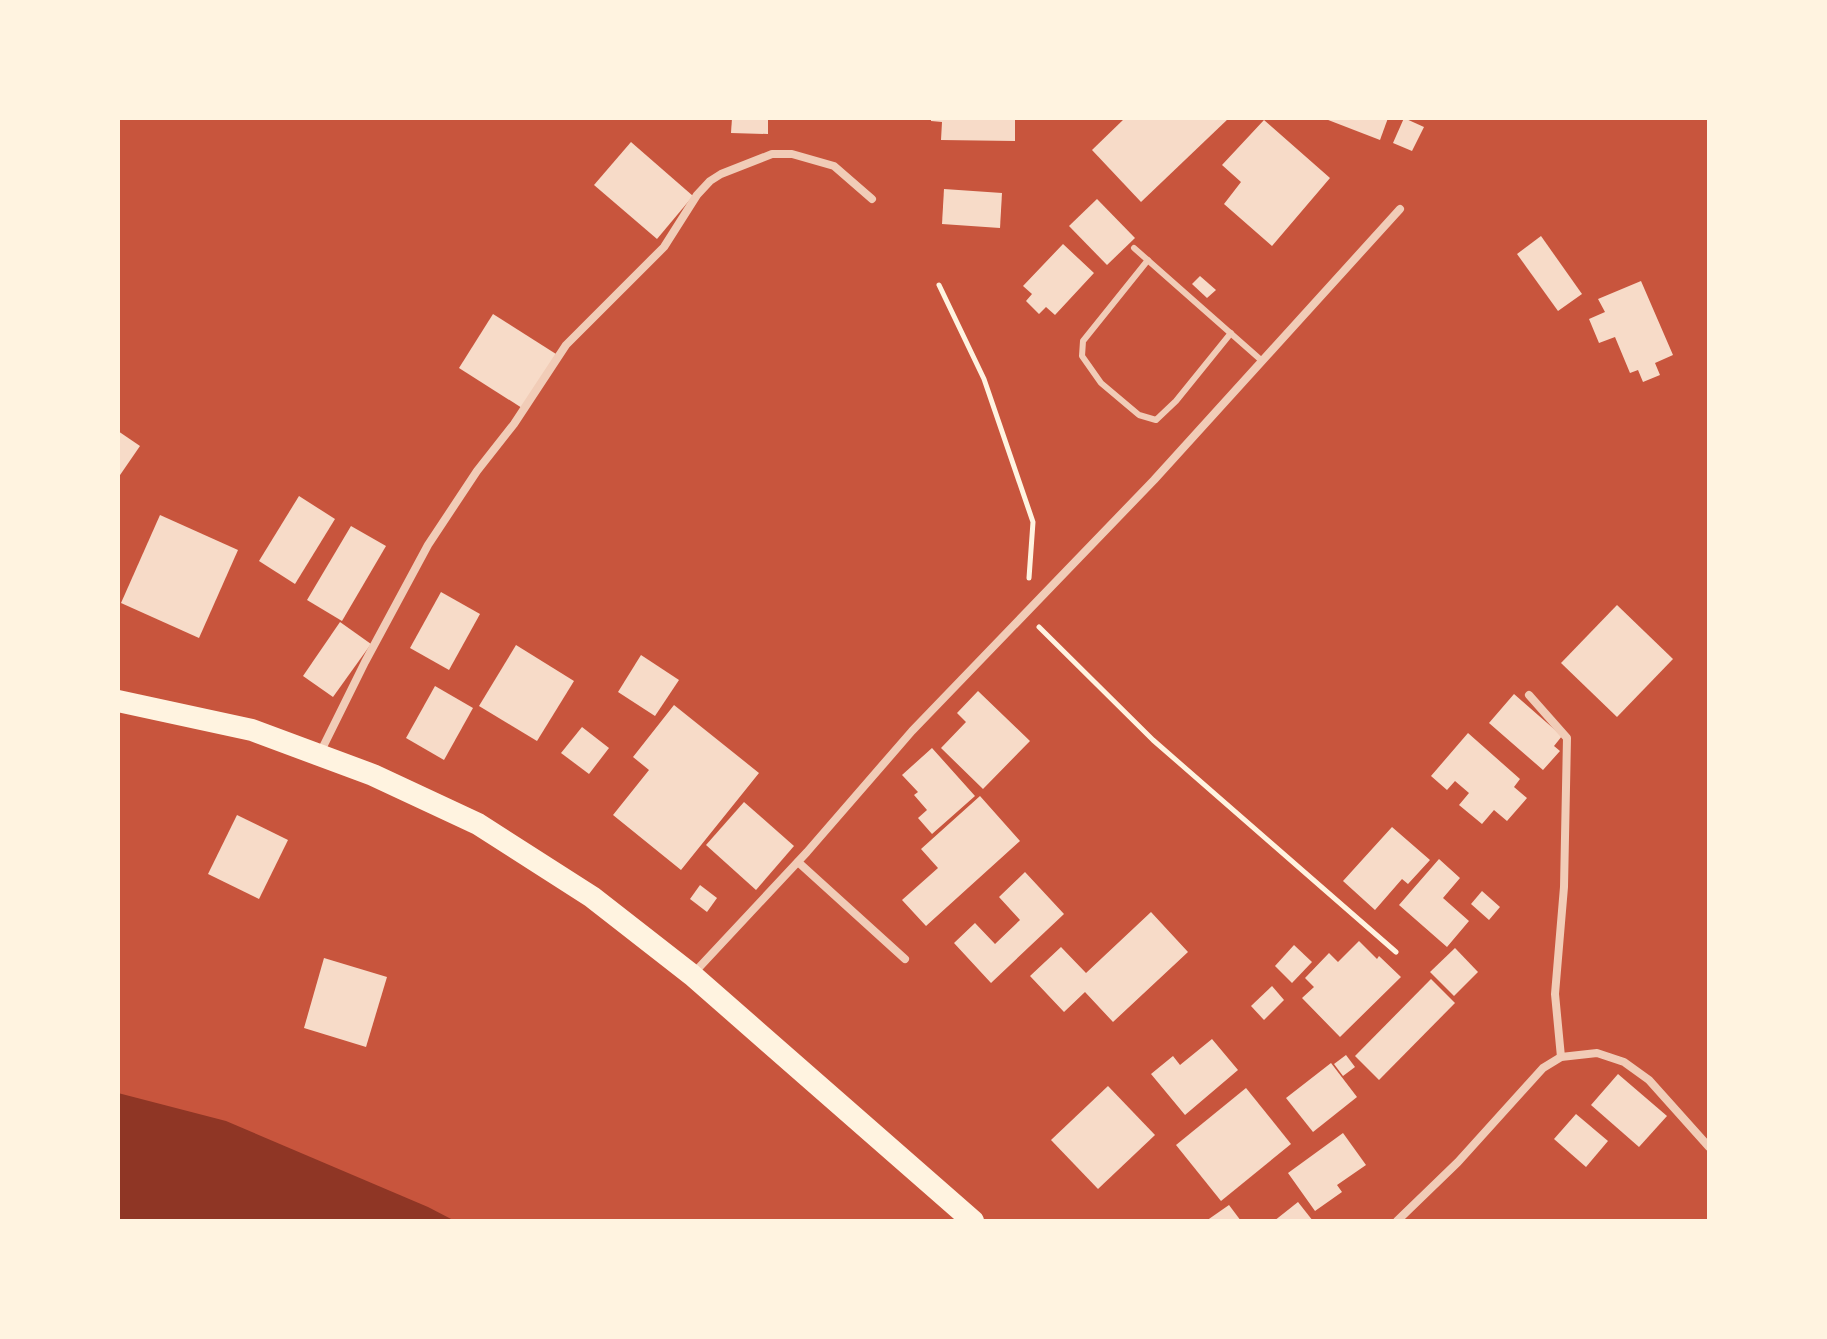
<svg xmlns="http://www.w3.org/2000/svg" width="1827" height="1339" viewBox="0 0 1827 1339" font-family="Mulish,sans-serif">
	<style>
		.water { fill: #8f3625 }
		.building { fill: #f7dbc8 }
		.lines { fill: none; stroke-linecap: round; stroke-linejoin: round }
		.path { stroke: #fff3e0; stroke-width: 5 }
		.service { stroke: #f1ccb7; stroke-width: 6 }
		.minor { stroke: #f1ccb7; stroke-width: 8 }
		.trunk { stroke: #fff3e0; stroke-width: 22 }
	</style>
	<rect width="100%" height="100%" fill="#c8553d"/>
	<path class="water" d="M118,1093L226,1121L428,1207L455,1221H118Z"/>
	<g class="building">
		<path d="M732,118H768V134L731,133Z"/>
		<path d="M931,118H1015V141L941,140L942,122L931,121Z"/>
		<path d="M1125,118H1229L1141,202L1092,150Z"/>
		<path d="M1323,118H1388L1380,140Z"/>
		<path d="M1404,118L1424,127L1412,151L1393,143Z"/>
		<path d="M1264,120L1330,178L1272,246L1224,204L1241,182L1222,165Z"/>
		<path d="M631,142L693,196L657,239L594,185Z"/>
		<path d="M944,189L1002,193L1000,228L942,224Z"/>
		<path d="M1097,199L1135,238L1107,265L1069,226Z"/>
		<path d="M1541,236L1582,294L1558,311L1517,254Z"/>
		<path d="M1063,244L1094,273L1055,315L1046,307L1039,314L1026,301L1032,294L1023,286Z"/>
		<path d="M1200,276L1216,290L1207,298L1192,284Z"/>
		<path d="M1641,281L1673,355L1655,363L1660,375L1643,382L1638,370L1630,373L1615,337L1599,343L1589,319L1605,312L1598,299Z"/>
		<path d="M493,314L556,354L522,408L459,368Z"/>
		<path d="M118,431L140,446L118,478Z"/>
		<path d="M299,496L335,519L295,584L259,561Z"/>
		<path d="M160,515L238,550L199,638L121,603Z"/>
		<path d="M351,526L386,546L342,621L307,600Z"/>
		<path d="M441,592L480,614L449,670L410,648Z"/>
		<path d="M1617,605L1673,659L1617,717L1561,663Z"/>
		<path d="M340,622L371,644L333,697L303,676Z"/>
		<path d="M516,645L574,681L537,741L479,706Z"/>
		<path d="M641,655L679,680L655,716L618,692Z"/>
		<path d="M435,686L473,708L444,760L406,738Z"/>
		<path d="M978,691L1030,741L983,789L941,748L966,722L957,713Z"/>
		<path d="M1514,694L1562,736L1554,746L1560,751L1543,770L1489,723Z"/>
		<path d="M674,705L759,773L681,870L613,815L649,770L633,757Z"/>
		<path d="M582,727L609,748L589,774L561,753Z"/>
		<path d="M1468,733L1520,779L1514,787L1527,798L1507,821L1494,810L1482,824L1459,805L1469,793L1455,781L1447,790L1431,776Z"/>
		<path d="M932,748L975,796L932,834L918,818L927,810L914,795L918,792L902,775Z"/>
		<path d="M980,796L1020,841L926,926L902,900L938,868L921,849Z"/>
		<path d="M744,802L794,846L756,890L706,845Z"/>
		<path d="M237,815L288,840L259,899L208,874Z"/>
		<path d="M1392,827L1430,860L1408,884L1402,879L1375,910L1343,881Z"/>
		<path d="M1439,859L1460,878L1443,898L1469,921L1447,947L1399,905Z"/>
		<path d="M1025,872L1064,914L991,983L954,943L975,923L995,944L1020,920L999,897Z"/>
		<path d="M700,885L717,898L707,912L690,899Z"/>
		<path d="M1482,891L1500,907L1489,920L1471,904Z"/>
		<path d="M1151,912L1188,952L1113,1022L1085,992L1064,1012L1030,976L1061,947L1086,973Z"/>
		<path d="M1359,941L1377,959L1379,956L1401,977L1340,1037L1302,998L1314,987L1305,978L1329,953L1338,962Z"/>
		<path d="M1294,945L1312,962L1292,983L1275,966Z"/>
		<path d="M1455,948L1478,972L1454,996L1430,972Z"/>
		<path d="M324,958L387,977L366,1047L304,1028Z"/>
		<path d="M1431,979L1455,1003L1379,1080L1355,1056Z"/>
		<path d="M1272,986L1284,1000L1264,1020L1251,1006Z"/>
		<path d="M1212,1039L1238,1070L1185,1115L1151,1074L1173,1056L1180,1065Z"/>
		<path d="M1346,1055L1355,1067L1343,1076L1334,1064Z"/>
		<path d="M1331,1063L1357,1097L1313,1132L1286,1098Z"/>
		<path d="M1618,1074L1667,1116L1639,1147L1591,1105Z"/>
		<path d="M1108,1086L1155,1135L1098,1189L1051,1140Z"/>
		<path d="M1246,1088L1291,1144L1221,1201L1176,1145Z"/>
		<path d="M1576,1114L1608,1141L1586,1167L1554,1139Z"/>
		<path d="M1343,1133L1366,1165L1337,1185L1342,1192L1315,1211L1288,1173Z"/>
		<path d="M1298,1202L1313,1221H1274Z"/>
		<path d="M1229,1205L1241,1221H1206Z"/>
	</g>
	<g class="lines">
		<g class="path">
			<path d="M939,285L984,379L1033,522L1029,578"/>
			<path d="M1039,627L1153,740L1396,952"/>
		</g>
		<g class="service">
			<path d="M1134,248L1261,360"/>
			<path d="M1148,260L1083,341L1082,356L1101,383L1139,415L1156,420L1176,401L1231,333"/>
		</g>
		<g class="minor">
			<path d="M1529,695L1567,738L1564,887L1555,994L1561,1057"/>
			<path d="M319,755L365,662L428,545L477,471L514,424L566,345L664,247L697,195L710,181L721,174L772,154H792L834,166L872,199"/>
			<path d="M798,862L905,959"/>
			<path d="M692,975L807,852L912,731L1154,480L1400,209"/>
			<path d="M1397,1221L1458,1162L1543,1068L1561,1057L1597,1053L1624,1062L1649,1080L1709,1147"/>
		</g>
		<path class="trunk" d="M118,701L252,730L373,775L478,824L592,897L692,975L973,1221"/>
	</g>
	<rect width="1827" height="1339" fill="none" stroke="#fff3e0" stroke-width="240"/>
</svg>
